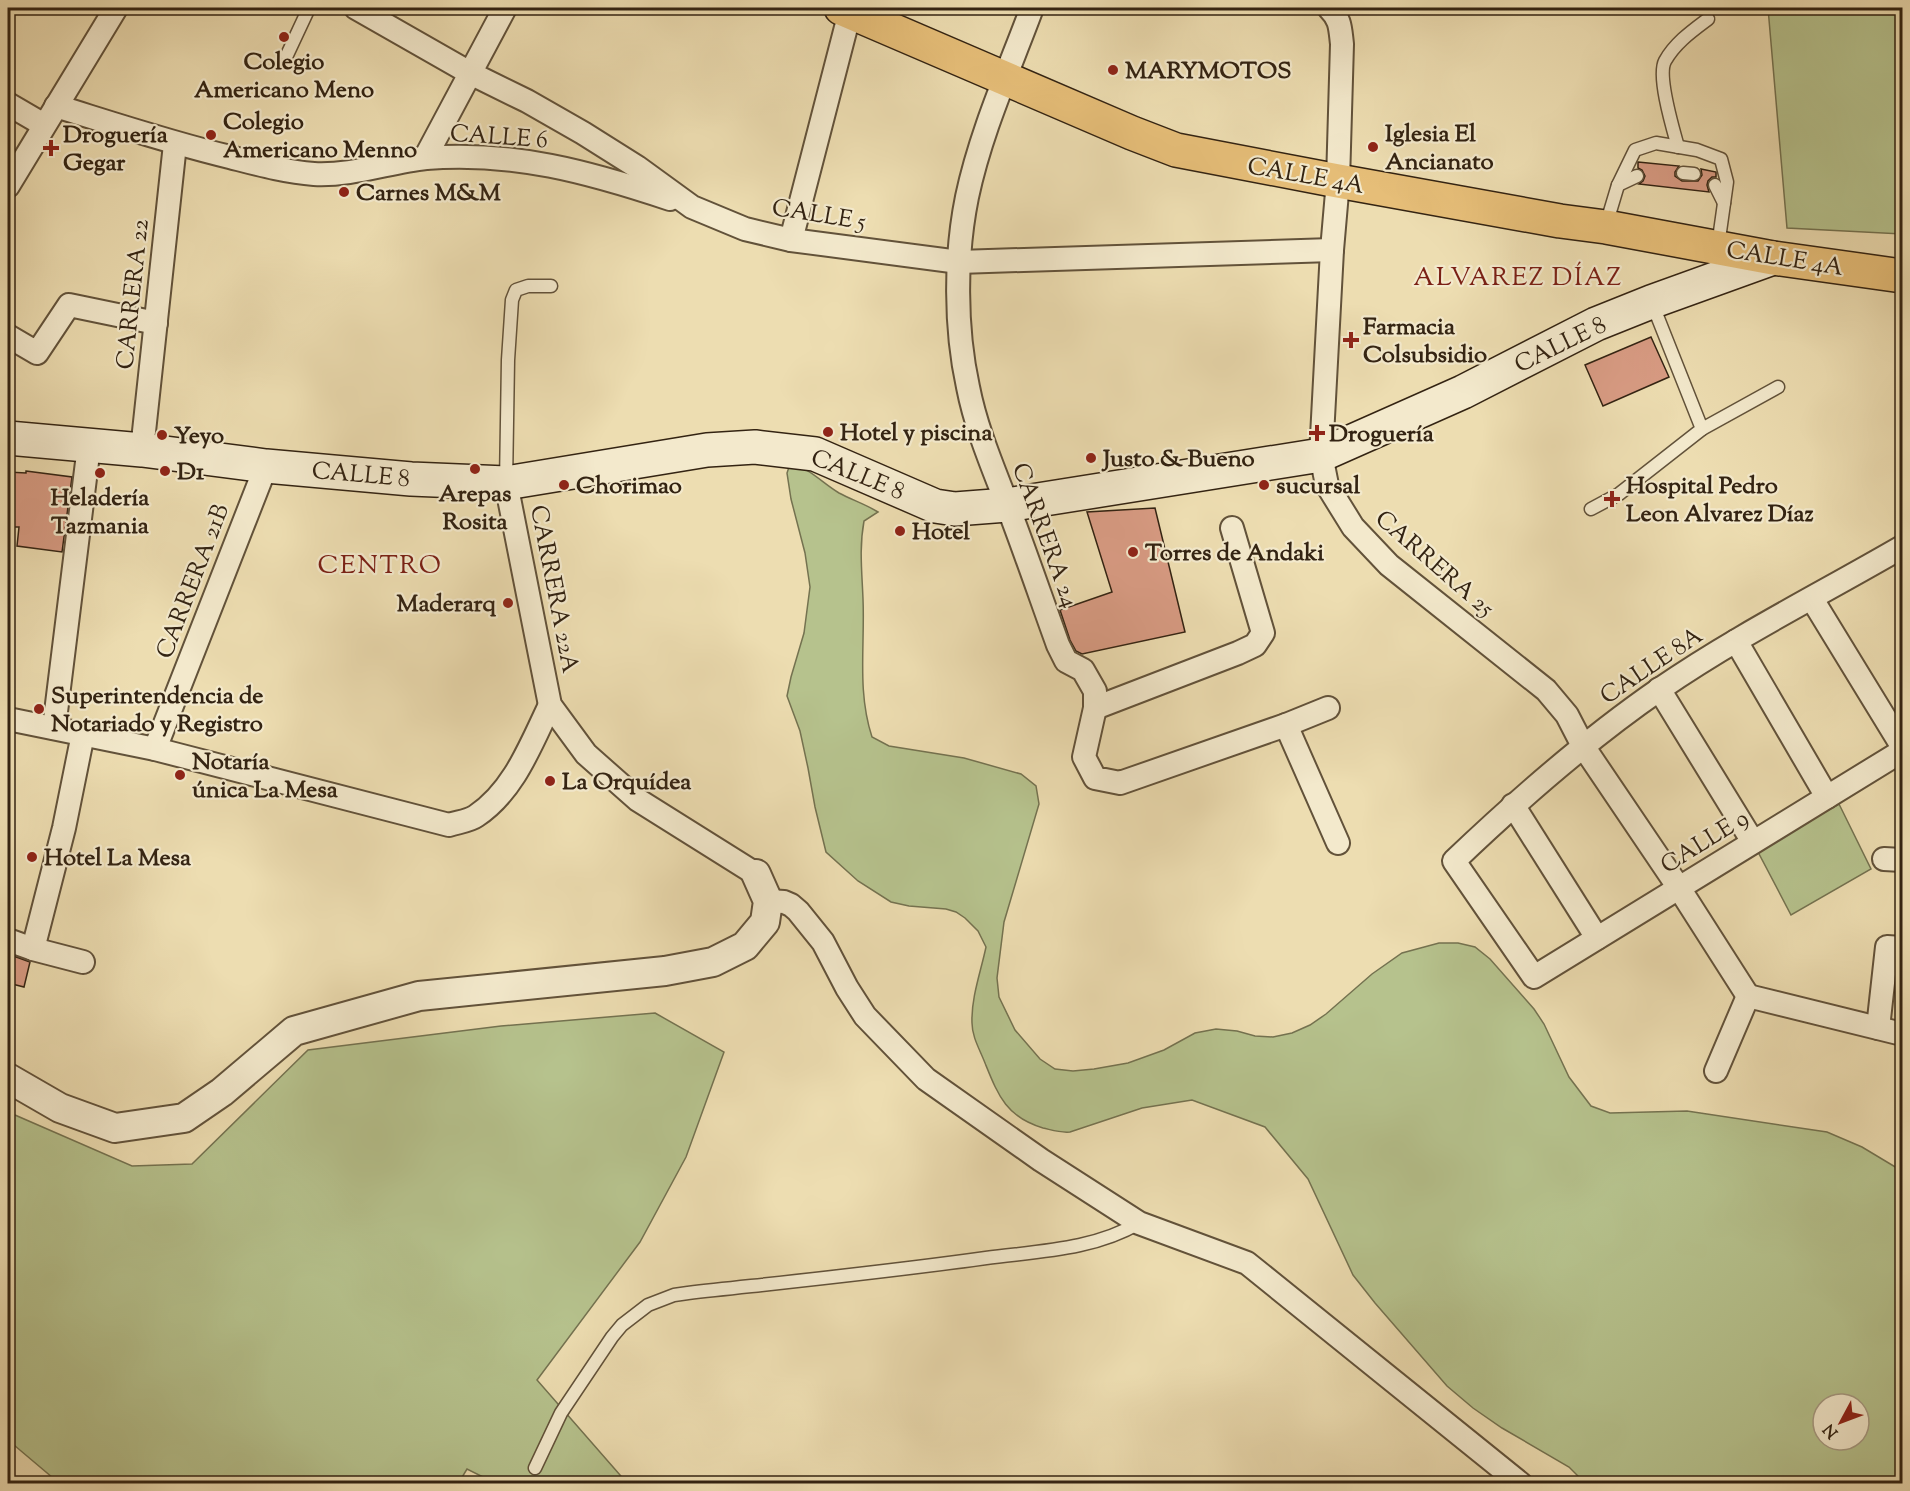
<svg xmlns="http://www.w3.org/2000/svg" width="1910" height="1491" viewBox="0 0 1910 1491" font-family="'Sorts Mill Goudy',serif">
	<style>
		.green { fill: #b6c28d; stroke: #747250; stroke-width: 1.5; fill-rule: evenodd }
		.building { fill: #d89b83; stroke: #332312; stroke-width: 1.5 }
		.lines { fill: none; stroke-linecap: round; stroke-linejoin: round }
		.service-casing { stroke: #62523a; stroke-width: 15 }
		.minor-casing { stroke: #62523a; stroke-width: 26 }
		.tertiary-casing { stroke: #62523a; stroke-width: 32 }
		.secondary-casing { stroke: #332312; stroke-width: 36 }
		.primary-casing { stroke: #332312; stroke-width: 36 }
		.service { stroke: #f3e9cc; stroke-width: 12 }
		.minor { stroke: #f3e9cc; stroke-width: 22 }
		.tertiary { stroke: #f3e9cc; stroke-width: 28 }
		.secondary { stroke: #f3e9cc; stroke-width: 33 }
		.primary { stroke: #e6be78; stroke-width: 33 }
		.poi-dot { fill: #8f2418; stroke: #f3e9cc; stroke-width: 2 }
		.labels { text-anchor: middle; stroke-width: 4.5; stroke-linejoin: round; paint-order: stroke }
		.poi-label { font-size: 24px; font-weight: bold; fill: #332312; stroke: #f3e9cc; text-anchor: start }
		.street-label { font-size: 24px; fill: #332312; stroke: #f3e9cc }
		.neighbourhood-label { font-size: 26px; letter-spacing: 1.5px; fill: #7a1f14; stroke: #f3e9cc }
	</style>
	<rect width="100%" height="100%" fill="#edddb1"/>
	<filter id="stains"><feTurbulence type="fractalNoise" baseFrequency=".00333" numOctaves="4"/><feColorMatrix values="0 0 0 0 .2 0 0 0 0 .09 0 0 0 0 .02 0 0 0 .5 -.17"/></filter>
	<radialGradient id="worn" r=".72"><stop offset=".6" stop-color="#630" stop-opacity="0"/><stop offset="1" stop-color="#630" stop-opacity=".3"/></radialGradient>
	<g class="green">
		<path d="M1768,8H1902V234L1787,228Z"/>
		<path d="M790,464C810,468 822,483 839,493C852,500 865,504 878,512L864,521C859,548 862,572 863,599C865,646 857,691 872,737L889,746L964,758L1021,774L1036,786L1039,804L1004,922L997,978L999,997L1015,1030L1040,1059L1055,1069L1073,1071L1094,1069L1128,1063L1164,1050L1195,1033L1216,1029L1237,1031L1255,1036L1273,1037L1292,1033L1310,1025L1326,1014L1372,974L1402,953L1439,943H1458L1475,947L1490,959L1534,1009L1544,1024L1569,1077L1591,1106L1610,1113L1687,1111L1827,1132L1862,1147L1902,1171V1483H1585L1569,1467L1502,1428L1473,1408L1447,1386L1375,1303L1353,1275L1308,1179L1265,1127L1192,1100L1142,1108L1070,1132C1060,1133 1052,1130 1043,1128C1006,1117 998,1095 985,1063C980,1050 972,1037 972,1023C971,998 981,971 986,947L978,931L965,918L956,912L946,909L909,906L891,902L858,881L826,852L815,807L808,768L800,731L787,696L791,677L804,633L810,587L805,553L791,499L787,473ZM1823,1404H1859V1440H1823Z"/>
		<path d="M1839,804L1871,869L1791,915L1757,850Z"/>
		<path d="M655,1013L724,1052L686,1157L640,1242L537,1380L627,1483H495L467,1469L458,1484L59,1483L8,1440V1112L132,1166L192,1164L308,1050L501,1026Z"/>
	</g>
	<g class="building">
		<path d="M1638,162L1679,166L1675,172V176L1682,181H1698L1702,175L1701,169L1716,172V177H1712L1708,181L1707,185L1709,192L1639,184L1643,181L1645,176L1642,170L1638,168Z"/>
		<path d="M1651,337L1669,377L1603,406L1585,365Z"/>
		<path d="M26,471L72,477L62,552L17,546L19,527H8V472L26,473Z"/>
		<path d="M1155,508L1185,632L1082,654L1076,651L1070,640L1060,610L1112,592L1087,512Z"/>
		<path d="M8,954L30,962L24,987L8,983Z"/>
	</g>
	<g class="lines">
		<defs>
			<g id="service">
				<path d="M287,55L309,8"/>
				<path d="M1678,147C1673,129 1657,76 1665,61C1675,43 1692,31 1708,19"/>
				<path d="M1683,173L1694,174"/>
				<path d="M1618,185L1637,176"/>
				<path d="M1715,185L1724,203"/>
				<path d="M1606,225L1618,185L1635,150L1656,143L1697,150L1721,159L1727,182L1718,246"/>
				<path d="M1702,429L1778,387"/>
				<path d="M506,483L508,360L512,300L516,290L528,286H551"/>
				<path d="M1591,509L1619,494L1702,429L1652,303"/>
				<path d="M535,1468L561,1413L612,1337L622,1325L648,1305L674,1295L688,1293C787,1282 887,1272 986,1258C1038,1251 1093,1250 1139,1223"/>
			</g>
			<g id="minor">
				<path d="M356,8L470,73L527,101L583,133L637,167L692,207L745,229L791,240L959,262L1332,250"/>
				<path d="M1032,8C1009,70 981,131 967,197C955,256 955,328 968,387C976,428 992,465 1007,504C1025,551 1041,598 1058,645L1066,661L1083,670L1095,691V708L1084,757L1095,778L1120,783L1286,725L1328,708"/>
				<path d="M1329,8C1341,20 1340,28 1342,44L1338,181L1332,250L1321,455L1327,485L1353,527L1389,565L1546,690L1567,715L1583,746L1679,888L1748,996"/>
				<path d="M8,104L44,125"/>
				<path d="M56,106C114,124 171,143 230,157C257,164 285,172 314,174C352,176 389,162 426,158C513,151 589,172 670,199"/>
				<path d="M425,158L505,8"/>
				<path d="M8,186L116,8"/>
				<path d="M791,240L851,8"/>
				<path d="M8,336L37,353L69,305L156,323"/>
				<path d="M142,450L175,144"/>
				<path d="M506,483L550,705L586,754L638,800L756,874"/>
				<path d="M1902,547C1821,594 1737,636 1660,689C1586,740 1519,799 1454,861L1534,977L1902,751"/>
				<path d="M1812,599L1902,746"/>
				<path d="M1736,641L1827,797"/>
				<path d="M1659,689L1753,842"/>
				<path d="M1095,708L1238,653L1255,645L1263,633L1232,528"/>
				<path d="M8,719L155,749L449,825C458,822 469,821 476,816C514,791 531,744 550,705"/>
				<path d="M1286,725L1338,843"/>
				<path d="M54,728L89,446"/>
				<path d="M155,749L266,466"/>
				<path d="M1513,805L1597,938"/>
				<path d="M1884,859L1902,860"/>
				<path d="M768,901L784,902L791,905L798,911L823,942L847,988L865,1016L926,1079L1041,1160L1139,1223L1247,1263L1521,1484"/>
				<path d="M8,940L33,949L83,962"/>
				<path d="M33,949L64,828L83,734"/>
				<path d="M1748,996L1902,1034"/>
				<path d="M1878,1028L1887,947L1902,948"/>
				<path d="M1716,1071L1748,996"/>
			</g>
			<path id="tertiary" d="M8,1078L60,1108L115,1128L184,1118L222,1092L294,1031L419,996L665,971L713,962L745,946L765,922L768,901L756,874"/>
			<path id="secondary" d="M8,438L142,450L266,466L411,479L506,483L707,450L755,447L815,454L935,506L955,509L1007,505L1321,455L1463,392L1596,324L1651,302L1773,258"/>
			<path id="primary" d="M841,8L1132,133L1176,150L1338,181L1560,221L1606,227L1773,258L1902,276"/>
		</defs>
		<use href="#service" class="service-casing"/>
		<use href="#minor" class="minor-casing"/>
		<use href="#tertiary" class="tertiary-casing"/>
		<use href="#secondary" class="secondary-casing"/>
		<use href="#primary" class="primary-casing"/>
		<use href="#service" class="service"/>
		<use href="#minor" class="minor"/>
		<use href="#tertiary" class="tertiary"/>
		<use href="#secondary" class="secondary"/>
		<use href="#primary" class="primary"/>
	</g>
	<g class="poi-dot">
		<circle cx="284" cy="37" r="6"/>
		<circle cx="1113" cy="70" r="6"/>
		<circle cx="211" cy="135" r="6"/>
		<circle cx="1373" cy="147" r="6"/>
		<path d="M48 139h6v6h6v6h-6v6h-6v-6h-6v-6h6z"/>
		<circle cx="344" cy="192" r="6"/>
		<path d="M1348 331h6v6h6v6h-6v6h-6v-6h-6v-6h6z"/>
		<circle cx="828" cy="432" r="6"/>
		<path d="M1314 424h6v6h6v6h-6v6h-6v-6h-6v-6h6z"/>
		<circle cx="162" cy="435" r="6"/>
		<circle cx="1091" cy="458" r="6"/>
		<circle cx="475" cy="469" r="6"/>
		<circle cx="165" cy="471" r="6"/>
		<circle cx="100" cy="473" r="6"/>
		<circle cx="564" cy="485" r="6"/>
		<circle cx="1264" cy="485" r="6"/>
		<path d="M1609 490h6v6h6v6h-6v6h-6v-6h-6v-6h6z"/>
		<circle cx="900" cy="531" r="6"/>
		<circle cx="1133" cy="552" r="6"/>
		<circle cx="508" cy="603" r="6"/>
		<circle cx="39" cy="709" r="6"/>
		<circle cx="180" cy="775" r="6"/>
		<circle cx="550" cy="781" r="6"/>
		<circle cx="32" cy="857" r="6"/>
	</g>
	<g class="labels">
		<g class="poi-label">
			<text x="284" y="69" text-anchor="middle">Colegio<tspan x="284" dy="28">Americano Meno</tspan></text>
			<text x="1125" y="78">MARYMOTOS</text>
			<text x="223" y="129">Colegio<tspan x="223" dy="28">Americano Menno</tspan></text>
			<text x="1385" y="141">Iglesia El<tspan x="1385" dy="28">Ancianato</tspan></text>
			<text x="63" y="142">Droguería<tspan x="63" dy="28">Gegar</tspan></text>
			<text x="356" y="200">Carnes M&amp;M</text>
			<text x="1363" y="334">Farmacia<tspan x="1363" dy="28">Colsubsidio</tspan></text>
			<text x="840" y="440">Hotel y piscina</text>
			<text x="1329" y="441">Droguería</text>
			<text x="174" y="443">Yeyo</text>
			<text x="1103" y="466">Justo &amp; Bueno</text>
			<text x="177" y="479">D1</text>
			<text x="576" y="493">Chorimao</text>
			<text x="1276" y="493">sucursal</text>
			<text x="1626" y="493">Hospital Pedro<tspan x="1626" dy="28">Leon Alvarez Díaz</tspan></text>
			<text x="475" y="501" text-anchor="middle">Arepas<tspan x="475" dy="28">Rosita</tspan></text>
			<text x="100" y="505" text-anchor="middle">Heladería<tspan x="100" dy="28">Tazmania</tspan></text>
			<text x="912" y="539">Hotel</text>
			<text x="1145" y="560">Torres de Andaki</text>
			<text x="496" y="611" text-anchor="end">Maderarq</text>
			<text x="51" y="703">Superintendencia de<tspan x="51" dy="28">Notariado y Registro</tspan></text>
			<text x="192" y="769">Notaría<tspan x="192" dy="28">única La Mesa</tspan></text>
			<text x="562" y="789">La Orquídea</text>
			<text x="44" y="865">Hotel La Mesa</text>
		</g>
		<g class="street-label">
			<text transform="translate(499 136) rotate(4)" y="8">CALLE 6</text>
			<text transform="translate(1306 175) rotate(10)" y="8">CALLE 4A</text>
			<text transform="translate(819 214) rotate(9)" y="8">CALLE 5</text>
			<text transform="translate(1785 258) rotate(9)" y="8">CALLE 4A</text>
			<text transform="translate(132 294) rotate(-84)" y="8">CARRERA 22</text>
			<text transform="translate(1560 344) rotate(-26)" y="8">CALLE 8</text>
			<text transform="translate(361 474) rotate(5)" y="8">CALLE 8</text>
			<text transform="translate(858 474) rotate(22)" y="8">CALLE 8</text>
			<text transform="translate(1046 535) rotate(70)" y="8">CARRERA 24</text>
			<text transform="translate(1435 563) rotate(41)" y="8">CARRERA 25</text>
			<text transform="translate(192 581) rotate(-69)" y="8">CARRERA 21B</text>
			<text transform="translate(555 589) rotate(79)" y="8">CARRERA 22A</text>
			<text transform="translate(1651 665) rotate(-34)" y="8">CALLE 8A</text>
			<text transform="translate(1704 841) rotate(-32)" y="8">CALLE 9</text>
		</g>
		<g class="neighbourhood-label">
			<text x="1518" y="285">ALVAREZ DÍAZ</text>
			<text x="380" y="573">CENTRO</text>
		</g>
	</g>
	<rect width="1910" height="1491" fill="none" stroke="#edddb1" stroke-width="30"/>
	<rect x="9" y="9" width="1892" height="1473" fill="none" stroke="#332312" stroke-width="3"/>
	<rect x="15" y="15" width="1880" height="1461" fill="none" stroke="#332312" stroke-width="1.5"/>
	<g transform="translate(1841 1422) rotate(229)"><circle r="28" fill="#f3e9cc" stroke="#a69a82" stroke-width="1.5"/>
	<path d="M0-4.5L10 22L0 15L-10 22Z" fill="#8f2418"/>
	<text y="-9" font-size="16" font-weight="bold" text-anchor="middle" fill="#332312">N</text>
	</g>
	<rect width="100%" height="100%" filter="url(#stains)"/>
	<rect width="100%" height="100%" fill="url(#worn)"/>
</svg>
